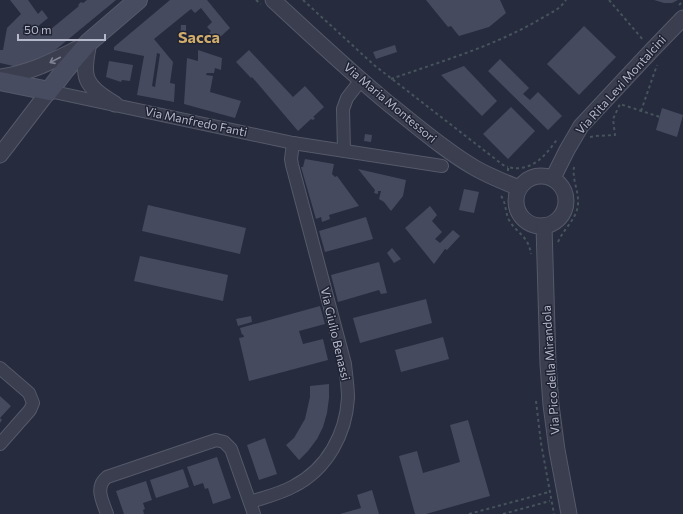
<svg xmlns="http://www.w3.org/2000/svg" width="683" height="514" viewBox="0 0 683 514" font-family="Commissioner,sans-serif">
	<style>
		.building { fill: #464a5f; fill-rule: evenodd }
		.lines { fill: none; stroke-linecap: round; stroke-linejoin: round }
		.minor-casing { stroke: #555969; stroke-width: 14 }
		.tertiary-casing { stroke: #555969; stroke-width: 17 }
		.secondary-casing { stroke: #555969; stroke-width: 20 }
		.path { stroke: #46545c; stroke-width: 2; stroke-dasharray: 3 3; stroke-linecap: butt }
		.minor { stroke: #3a3e4e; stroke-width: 12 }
		.tertiary { stroke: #3a3e4e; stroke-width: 15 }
		.secondary { stroke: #484c60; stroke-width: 18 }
		.oneway { stroke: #7e8292 }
		.labels { text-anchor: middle; stroke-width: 3; stroke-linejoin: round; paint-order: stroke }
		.street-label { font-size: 12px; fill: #b6b9c9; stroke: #1f2333 }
		.district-label { font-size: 16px; font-weight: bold; fill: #cfac6b; stroke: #1f2333 }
	</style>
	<rect width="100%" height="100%" fill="#262b3e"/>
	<g class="building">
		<path d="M10,0H28L38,14L42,10L48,18L31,32L34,35L41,29L45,34L79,6L78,5L81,2L83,3L87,0H116L48,56L18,67L0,63V50H3L7,28L21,14Z"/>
		<path d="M170,0H207L230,28L218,39L215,36L213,38L209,33L211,31L207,27L212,22L201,8L195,13L191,9L154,39L173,62L170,83L175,84L174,102L137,95L144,56L114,50V47ZM157,53L160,54L155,87L152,86Z"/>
		<path d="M426,0H500L506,13L489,27L459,36L451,26L448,27Z"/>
		<path d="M654,0H678L672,3H664Z"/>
		<path d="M181,25H186V42H180Z"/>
		<path d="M584,26L616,57L579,95L547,64Z"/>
		<path d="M395,45L397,52L376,59L373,52Z"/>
		<path d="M198,50L222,58L221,70L215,68L214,73H207L206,75L213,76L210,92L241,101L235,118L184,104L187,58L198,61Z"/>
		<path d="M249,50L293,97L305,86L324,107L313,117L315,118L313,120L311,119L298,131L252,77L251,78L236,62Z"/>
		<path d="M500,59L529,88L523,94L530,100L538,92L562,116L548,130L488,71Z"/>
		<path d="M109,61L133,65L130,81L122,80L121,82L106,77Z"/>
		<path d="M464,66L497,101L482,116L441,75Z"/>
		<path d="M511,107L535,131L508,159L483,134Z"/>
		<path d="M662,108L683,115L677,137L656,130Z"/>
		<path d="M365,134L372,135L371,142L364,141Z"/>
		<path d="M305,159L334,164L332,174L335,177L337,176L359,206L329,215L330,219L322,222L321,217L316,219L301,167H303Z"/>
		<path d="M358,169L406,180L403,196L391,211L384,202L379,199L381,191H378V194L374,193L375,190Z"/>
		<path d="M464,189L479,192L474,213L459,210Z"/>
		<path d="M148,205L246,228L240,254L142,231Z"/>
		<path d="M430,206L437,215L432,221L442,232L435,239L440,243L453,230L460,236L447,250L445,249L434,264L405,228Z"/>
		<path d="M366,217L373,239L325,252L319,231Z"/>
		<path d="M392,248L401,259L394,263L387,253Z"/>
		<path d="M140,256L228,275L223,301L134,281Z"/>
		<path d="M379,262L387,293L381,294L379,290L338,302L331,275Z"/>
		<path d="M426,299L432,323L360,343L353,318Z"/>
		<path d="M320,306L325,324L299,331L303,344L323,339L328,360L249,381L239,338L244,337L243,334L242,335L240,328Z"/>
		<path d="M251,316L252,322L238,326L236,319Z"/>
		<path d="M443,337L449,359L401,372L395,350Z"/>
		<path d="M329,384V398L327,413L323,427L317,439L308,451L299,460L286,445L294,438L305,419L310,397V386Z"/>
		<path d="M0,396L11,406L0,418L2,420L0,423Z"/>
		<path d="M468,420L490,496L426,514H415L399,456L417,451L423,473L460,462L450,425Z"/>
		<path d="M265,438L277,474L259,480L247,445Z"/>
		<path d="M217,457L231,498L213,504L208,488L205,489L203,483L194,486L187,467Z"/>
		<path d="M183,469L189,487L156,498L150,480Z"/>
		<path d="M146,481L152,500L143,503L145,509L143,510L144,514H124L116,491Z"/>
		<path d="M372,490L379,514H340L361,508L357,495Z"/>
	</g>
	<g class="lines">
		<defs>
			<g id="minor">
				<path d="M49,91L293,143L442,166"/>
				<path d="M344,151L343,109L347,98L361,80"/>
				<path d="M0,368L29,393L33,403L30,410L0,444"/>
				<path d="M250,502C265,497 280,494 294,486C327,469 346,434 348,398C348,387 346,375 345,364L292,165L291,159L293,143"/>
				<path d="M107,514C103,502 94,487 107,477L216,440L224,442L231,449L254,514"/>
			</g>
			<g id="tertiary">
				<path d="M273,0C311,35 349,71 389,104C417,126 444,150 475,168C489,176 504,182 519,188"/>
				<path d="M89,42C82,79 83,84 115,104"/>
				<path d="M0,77C32,73 56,59 85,45"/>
				<path d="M0,155L49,91"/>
				<circle cx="541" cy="201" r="25"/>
				<path d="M553,178L567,150L581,126L652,50L683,18"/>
				<path d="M544,226L548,364L551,405L557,450L569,514"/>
			</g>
			<path id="secondary" d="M0,81L49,91L65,70L89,42L138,0"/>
		</defs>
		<use href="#minor" class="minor-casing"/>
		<use href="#tertiary" class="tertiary-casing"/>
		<use href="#secondary" class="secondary-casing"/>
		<g class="path">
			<path d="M256,0L261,4"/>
			<path d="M303,0L374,65L503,165L508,167"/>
			<path d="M609,0L644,41"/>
			<path d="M679,5L683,1"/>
			<path d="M391,79C442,61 495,46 542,18C551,13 560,9 566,0"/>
			<path d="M641,111L657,65"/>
			<path d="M590,137L596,136L615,135L613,119L620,104L660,117"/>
			<path d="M508,171V167C532,173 546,155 558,138"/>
			<path d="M501,196C506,202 505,212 509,220C517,234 528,235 531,254"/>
			<path d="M558,242C564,228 577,219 578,204C579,191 572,180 574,167"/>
			<path d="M536,401L541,443L554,514"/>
			<path d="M469,514L549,492"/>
			<path d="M503,514L550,501"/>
		</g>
		<use href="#minor" class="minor"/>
		<use href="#tertiary" class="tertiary"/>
		<use href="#secondary" class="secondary"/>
	</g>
	<defs><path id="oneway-shaft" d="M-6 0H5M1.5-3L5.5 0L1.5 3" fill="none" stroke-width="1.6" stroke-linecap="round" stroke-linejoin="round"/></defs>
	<use class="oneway" href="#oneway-shaft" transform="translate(55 60) rotate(153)"/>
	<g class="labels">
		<g class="street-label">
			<text transform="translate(621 85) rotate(-48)" y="4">Via Rita Levi Montalcini</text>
			<text transform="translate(390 103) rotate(40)" y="4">Via Maria Montessori</text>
			<text transform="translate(196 122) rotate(12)" y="4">Via Manfredo Fanti</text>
			<text transform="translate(335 334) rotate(77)" y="4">Via Giulio Benassi</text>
			<text transform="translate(551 370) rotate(-94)" y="4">Via Pico della Mirandola</text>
		</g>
		<g class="district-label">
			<text x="199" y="43">Sacca</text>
		</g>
	</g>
	<path d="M18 34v6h87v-6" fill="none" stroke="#b6b9c9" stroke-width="2"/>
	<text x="24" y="34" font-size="12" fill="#b6b9c9" stroke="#1f2333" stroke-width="3" paint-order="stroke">50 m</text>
</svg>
